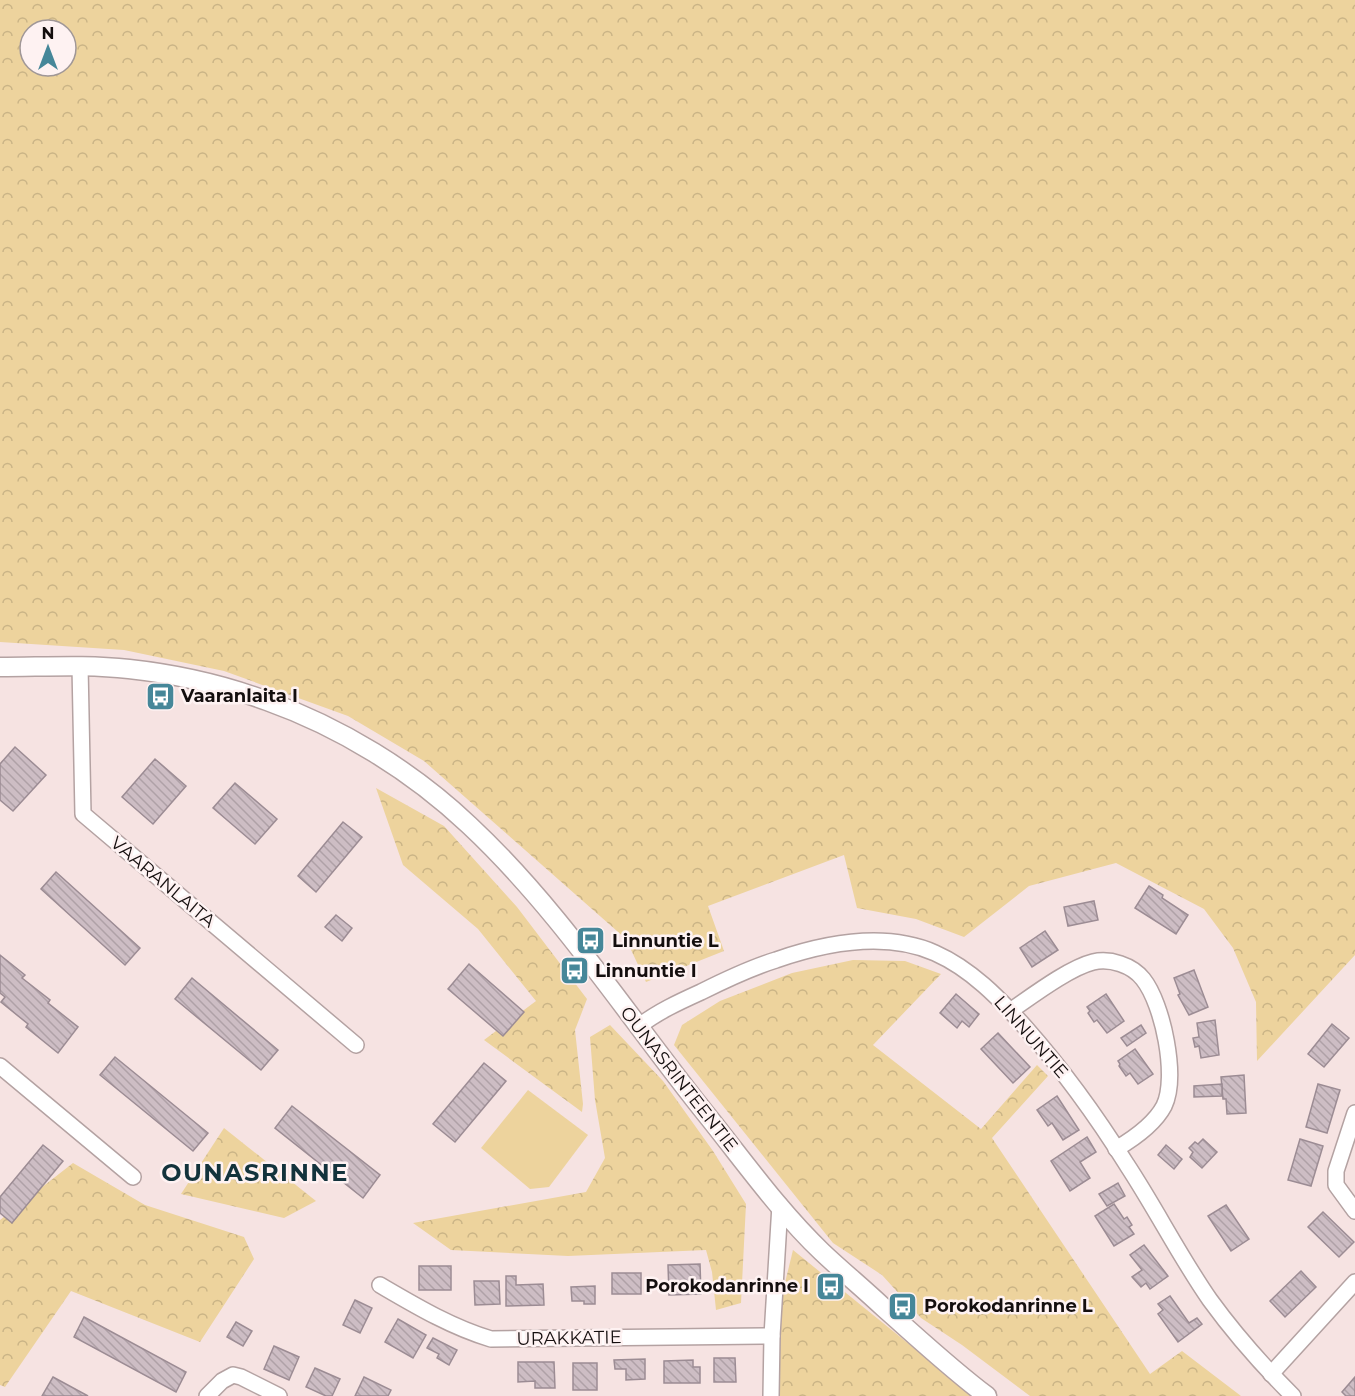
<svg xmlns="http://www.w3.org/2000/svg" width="1355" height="1396" viewBox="0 0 1355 1396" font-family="Montserrat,sans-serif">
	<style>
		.grass { fill: #edd39d }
		.forest { fill: url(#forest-crowns); fill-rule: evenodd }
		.building { fill: url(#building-back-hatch); stroke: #9c8c94; stroke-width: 1.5 }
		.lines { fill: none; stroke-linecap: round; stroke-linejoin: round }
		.minor-casing { stroke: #b4a2a2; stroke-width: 18 }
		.tertiary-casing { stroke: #b4a2a2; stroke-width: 21 }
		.minor { stroke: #fff; stroke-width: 15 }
		.tertiary { stroke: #fff; stroke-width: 18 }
		.labels { text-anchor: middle; stroke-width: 5; stroke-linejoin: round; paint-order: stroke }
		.poi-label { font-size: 18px; font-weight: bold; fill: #140e0e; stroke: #fef2f2; text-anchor: start }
		.street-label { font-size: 18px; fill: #140e0e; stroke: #fef2f2 }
		.district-label { font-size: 24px; font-weight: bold; letter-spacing: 1.5px; fill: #13333c; stroke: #fef2f2 }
	</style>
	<defs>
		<pattern id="forest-crowns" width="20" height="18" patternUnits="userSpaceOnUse" patternTransform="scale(1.5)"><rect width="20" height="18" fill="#edd39d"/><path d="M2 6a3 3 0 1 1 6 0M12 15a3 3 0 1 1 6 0" fill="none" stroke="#cab486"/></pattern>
		<pattern id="building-back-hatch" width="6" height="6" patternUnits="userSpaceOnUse" patternTransform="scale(1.5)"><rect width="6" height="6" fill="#cdbdc4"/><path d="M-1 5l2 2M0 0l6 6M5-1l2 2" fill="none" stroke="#afa1a7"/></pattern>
	</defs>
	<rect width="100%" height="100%" fill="#f6e3e2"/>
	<path class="grass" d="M528,1090L588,1135L549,1187L530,1189L481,1148Z"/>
	<g class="forest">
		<path d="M0,0H1355V955L1257,1061L1256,1002L1233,948L1204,909L1116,863L1029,886L964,937L916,919L857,908L844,855L708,906L724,951L646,982L626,939L424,761L348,716L224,671L124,650L0,642ZM30,30H66V66H30Z"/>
		<path d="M376,788L444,826L517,907L587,999L575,1030L583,1104L582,1112L484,1040L536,1001L478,929L403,865Z"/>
		<path d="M853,960L905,961L941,974L873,1045L981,1129L1037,1065L1048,1076L992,1138L1150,1374L1182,1351L1241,1396H1030L962,1345L921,1318L882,1275L833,1243L674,1045L682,1025L720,1001L792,973Z"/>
		<path d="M610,1025L663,1081L713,1151L746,1204L741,1303L716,1310L712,1272L706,1250L568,1256L451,1250L413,1223L586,1192L605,1158L595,1100L590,1037Z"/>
		<path d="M224,1128L316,1201L284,1218L181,1194Z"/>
		<path d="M73,1163L145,1205L244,1237L254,1259L200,1342L71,1291L5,1387L0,1385V1220Z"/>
		<path d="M793,1250L973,1396H775L772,1336Z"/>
	</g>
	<g class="building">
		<path d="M15,747L46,775L13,811L0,800V764Z"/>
		<path d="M155,759L186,786L153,824L122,797Z"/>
		<path d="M235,783L277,819L255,844L213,808Z"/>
		<path d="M343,822L362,837L316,892L298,876Z"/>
		<path d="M56,872L140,948L125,965L41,889Z"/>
		<path d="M1149,886L1163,895L1162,898L1188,915L1176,934L1135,908Z"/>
		<path d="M1094,901L1098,920L1068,926L1064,907Z"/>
		<path d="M336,915L352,928L342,941L325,927Z"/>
		<path d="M1045,931L1058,950L1032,967L1020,948Z"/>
		<path d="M0,955L25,975L22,978L50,1000L48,1003L78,1027L58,1053L26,1027L28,1024L1,1002L5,997L0,993Z"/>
		<path d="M469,964L524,1012L503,1036L448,989Z"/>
		<path d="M1194,970L1208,1007L1189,1015L1178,995L1180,994L1174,978Z"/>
		<path d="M192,978L278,1050L261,1070L175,999Z"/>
		<path d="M956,994L979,1014L969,1027L962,1021L957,1028L940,1013Z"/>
		<path d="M1106,994L1124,1021L1107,1033L1097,1020L1094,1022L1088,1013L1090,1011L1087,1007Z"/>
		<path d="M1215,1020L1219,1055L1201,1058L1199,1046L1195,1047L1193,1038L1199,1037L1197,1023Z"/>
		<path d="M1332,1024L1349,1038L1324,1067L1308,1054Z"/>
		<path d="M1141,1025L1146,1033L1127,1046L1121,1038Z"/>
		<path d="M998,1033L1030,1067L1013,1083L981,1049Z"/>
		<path d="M1135,1049L1153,1074L1138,1084L1130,1073L1126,1076L1119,1066L1120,1064L1118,1061Z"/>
		<path d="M115,1057L208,1133L193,1151L100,1075Z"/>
		<path d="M484,1063L506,1081L455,1142L433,1124Z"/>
		<path d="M1244,1075L1246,1113L1227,1114L1226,1099H1223L1221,1077Z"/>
		<path d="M1222,1084V1096L1194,1097V1086Z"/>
		<path d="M1318,1084L1340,1090L1327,1133L1306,1127Z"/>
		<path d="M1057,1096L1079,1130L1063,1140L1052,1123L1048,1126L1037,1110Z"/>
		<path d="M292,1106L380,1175L363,1198L275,1128Z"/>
		<path d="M1087,1137L1096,1152L1080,1162L1090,1178L1070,1191L1051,1161Z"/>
		<path d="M1203,1139L1217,1152L1202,1168L1190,1157L1193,1152L1189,1148L1195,1142L1198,1144Z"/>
		<path d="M1300,1139L1323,1146L1311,1186L1288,1180Z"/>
		<path d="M43,1145L63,1161L12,1223L0,1213V1197Z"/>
		<path d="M1166,1145L1182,1159L1174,1169L1158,1155Z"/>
		<path d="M1118,1183L1125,1196L1107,1206L1099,1194Z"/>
		<path d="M1114,1204L1124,1219L1127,1217L1132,1225L1129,1227L1134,1234L1114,1246L1095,1216Z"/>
		<path d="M1226,1205L1249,1239L1231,1251L1208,1216Z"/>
		<path d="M1323,1212L1354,1242L1339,1257L1308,1227Z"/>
		<path d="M1144,1245L1168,1276L1150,1289L1146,1283L1141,1287L1132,1277L1142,1270L1130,1255Z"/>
		<path d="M700,1264L701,1294L669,1295L668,1265Z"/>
		<rect x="419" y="1266" width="32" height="24"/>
		<path d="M1301,1271L1316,1287L1285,1317L1270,1301Z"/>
		<rect x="612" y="1273" width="29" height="21"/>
		<path d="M506,1276H516V1285L543,1284L544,1305L506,1306Z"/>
		<path d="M474,1281H499L500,1304L475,1305Z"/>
		<path d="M595,1286V1304H584V1301H572L571,1287Z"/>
		<path d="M1170,1296L1189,1323L1197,1318L1202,1324L1178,1342L1158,1314L1163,1310L1158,1304Z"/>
		<path d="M355,1300L372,1308L360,1333L343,1325Z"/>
		<path d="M84,1317L186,1372L176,1392L74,1337Z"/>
		<path d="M398,1319L426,1335L413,1358L385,1342Z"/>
		<path d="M236,1322L252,1331L243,1346L227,1337Z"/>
		<path d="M433,1338L457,1350L449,1365L437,1358L439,1354L427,1348Z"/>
		<path d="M274,1346L299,1357L289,1380L264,1369Z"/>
		<path d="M714,1358H735L736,1382H714Z"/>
		<path d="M645,1359V1379L626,1380V1369H615L614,1360Z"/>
		<path d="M693,1360V1367H700V1383H664V1361Z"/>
		<path d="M518,1362H554L555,1388H535V1381L518,1382Z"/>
		<rect x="573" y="1363" width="24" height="27"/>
		<path d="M315,1368L340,1379L332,1396H326L306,1387Z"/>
		<path d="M53,1377L88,1396H42Z"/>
		<path d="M364,1377L391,1390L388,1396H355Z"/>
		<path d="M1355,1377V1396H1346L1342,1392Z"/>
	</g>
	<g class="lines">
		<defs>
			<g id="minor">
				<path d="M80,666L83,814L356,1045"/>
				<path d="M1010,1011C1032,996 1069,968 1093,962C1110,958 1132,965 1143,979C1163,1004 1178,1077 1164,1106C1154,1125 1133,1139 1116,1149"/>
				<path d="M638,1027C657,1012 679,1002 701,992C725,980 750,968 776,960C825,943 885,931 935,953C971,969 999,998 1025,1027C1063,1070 1097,1117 1127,1165C1156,1209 1180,1257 1210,1300C1234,1333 1264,1367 1293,1396"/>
				<path d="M0,1066L133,1177"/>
				<path d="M1355,1113L1336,1171V1185L1355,1211"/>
				<path d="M380,1285C416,1306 451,1327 491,1339L772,1336"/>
				<path d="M1271,1374L1355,1282"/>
				<path d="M207,1396L222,1381L233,1375L241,1377L279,1396"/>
				<path d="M771,1396L772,1336L780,1205"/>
			</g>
			<path id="tertiary" d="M0,667C43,667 86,664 129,669C175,674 224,685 267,701C340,727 412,771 469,825C560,910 628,1017 706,1114C743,1160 779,1211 822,1252C842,1271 864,1289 884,1308C918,1338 951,1369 987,1396"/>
		</defs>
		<use href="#minor" class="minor-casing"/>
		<use href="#tertiary" class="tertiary-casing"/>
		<use href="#minor" class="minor"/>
		<use href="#tertiary" class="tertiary"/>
	</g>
	<defs>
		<symbol id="bus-square" viewBox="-11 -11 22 22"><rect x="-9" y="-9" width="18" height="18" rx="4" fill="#468799" stroke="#fef2f2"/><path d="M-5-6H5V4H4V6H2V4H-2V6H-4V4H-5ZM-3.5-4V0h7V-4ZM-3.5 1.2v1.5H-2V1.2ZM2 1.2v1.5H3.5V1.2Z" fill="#fff"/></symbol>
	</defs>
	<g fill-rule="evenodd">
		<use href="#bus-square" x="144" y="680" width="33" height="33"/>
		<use href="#bus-square" x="574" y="924" width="33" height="33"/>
		<use href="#bus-square" x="558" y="954" width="33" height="33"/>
		<use href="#bus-square" x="814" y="1270" width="33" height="33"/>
		<use href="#bus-square" x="886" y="1290" width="33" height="33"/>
	</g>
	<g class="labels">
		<g class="poi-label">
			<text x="181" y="702">Vaaranlaita I</text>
			<text x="612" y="947">Linnuntie L</text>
			<text x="595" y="977">Linnuntie I</text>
			<text x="809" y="1292" text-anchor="end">Porokodanrinne I</text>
			<text x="924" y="1312">Porokodanrinne L</text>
		</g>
		<g class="street-label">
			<text transform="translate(163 882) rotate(40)" y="6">VAARANLAITA</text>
			<text transform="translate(1031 1037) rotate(49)" y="6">LINNUNTIE</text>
			<text transform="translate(679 1079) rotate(52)" y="6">OUNASRINTEENTIE</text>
			<text transform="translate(569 1338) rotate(-1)" y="6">URAKKATIE</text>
		</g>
		<g class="district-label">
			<text x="255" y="1181">OUNASRINNE</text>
		</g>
	</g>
	<g transform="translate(48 48)"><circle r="28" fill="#fef2f2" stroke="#a09797" stroke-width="1.5"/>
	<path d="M0-4.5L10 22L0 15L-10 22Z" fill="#468799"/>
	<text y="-9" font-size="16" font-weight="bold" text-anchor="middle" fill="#140e0e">N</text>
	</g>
</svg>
